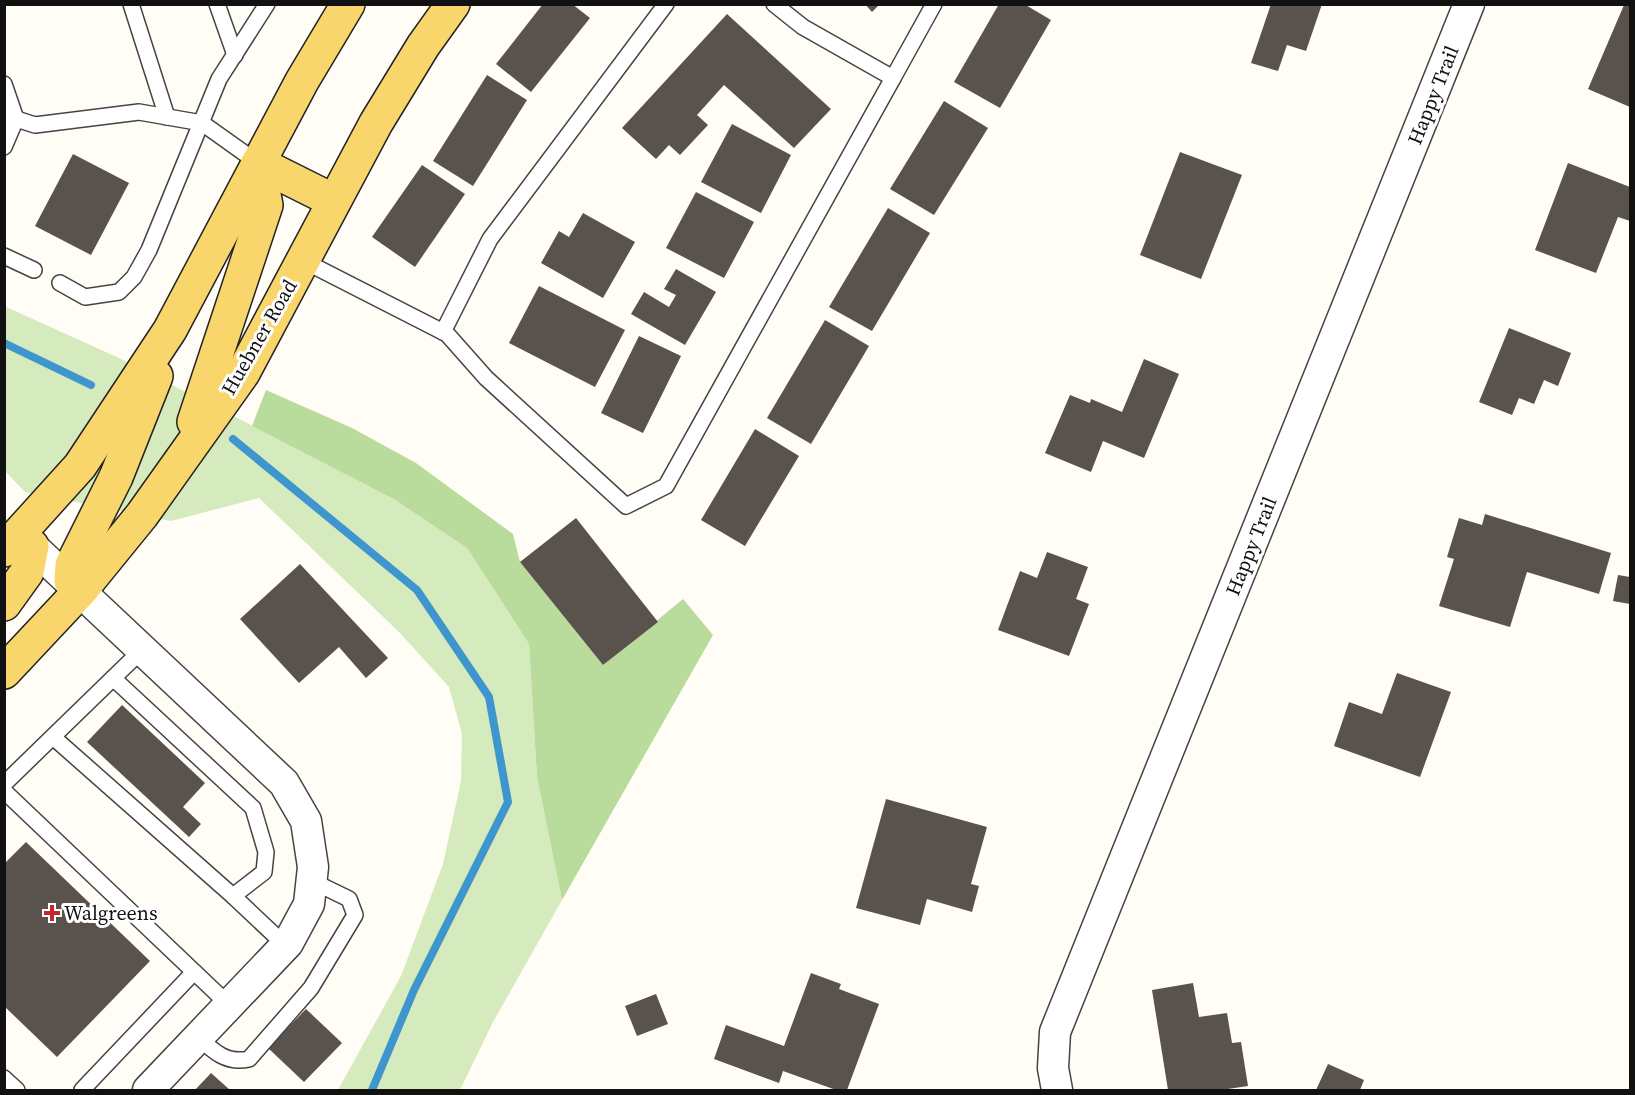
<svg xmlns="http://www.w3.org/2000/svg" width="1635" height="1095" viewBox="0 0 1635 1095" font-family="'Source Serif 4',serif">
	<style>
		.green { fill: #d5ebbd }
		.forest { fill: #b9dc9c }
		.lines { fill: none; stroke-linecap: round; stroke-linejoin: round }
		.stream { stroke: #3f96cf; stroke-width: 8 }
		.building { fill: #5a524d }
		.service-casing { stroke: #444; stroke-width: 18 }
		.minor-casing { stroke: #444; stroke-width: 33 }
		.primary-casing { stroke: #222; stroke-width: 36 }
		.service { stroke: #fff; stroke-width: 15 }
		.minor { stroke: #fff; stroke-width: 30 }
		.primary { stroke: #f9d66b; stroke-width: 33 }
		.poi-dot { fill: #c4262e; stroke: #fff; stroke-width: 2 }
		.labels { text-anchor: middle; stroke-width: 6; stroke-linejoin: round; paint-order: stroke }
		.street-label { font-size: 20px; fill: #111; stroke: #fff }
		.poi-label { font-size: 20px; fill: #111; stroke: #fff; text-anchor: start }
	</style>
	<rect width="100%" height="100%" fill="#fffdf5"/>
	<path class="green" d="M4,306L119,358L389,495L467,548L529,644L537,777L562,900L493,1022L460,1090H338L401,976L443,864L461,781L462,734L449,687L399,632L259,498L171,521L25,492L5,471Z"/>
	<path class="forest" d="M266,390L352,428L416,463L513,534L520,562L603,665L683,599L713,635L562,900L537,777L529,644L467,548L394,499L252,426Z"/>
	<g class="lines">
		<g class="stream">
			<path d="M4,343L91,385"/>
			<path d="M233,439L417,590L489,697L508,802L414,990L372,1090"/>
		</g>
	</g>
	<g class="building">
		<path d="M543,4H572L590,18L531,92L496,64Z"/>
		<path d="M865,4H880L872,12Z"/>
		<path d="M999,4H1024L1051,20L1000,108L954,82Z"/>
		<path d="M1271,4H1322L1306,51L1287,45L1278,71L1251,63Z"/>
		<path d="M1624,5H1630V107L1588,89Z"/>
		<path d="M727,14L831,109L794,148L724,85L697,115L708,125L680,155L669,145L656,159L622,128Z"/>
		<path d="M487,75L527,100L473,186L433,161Z"/>
		<path d="M944,101L988,128L934,215L890,189Z"/>
		<path d="M732,124L791,155L761,213L701,182Z"/>
		<path d="M1180,152L1242,175L1201,279L1140,255Z"/>
		<path d="M73,154L129,183L91,255L35,226Z"/>
		<path d="M1568,163L1630,187V221L1618,217L1596,273L1535,250Z"/>
		<path d="M422,165L465,194L415,267L372,237Z"/>
		<path d="M696,192L754,222L724,278L666,248Z"/>
		<path d="M888,208L930,233L872,331L829,307Z"/>
		<path d="M583,213L635,242L603,298L541,263L559,231L569,237Z"/>
		<path d="M676,269L716,292L685,345L631,314L644,292L669,307L676,295L664,289Z"/>
		<path d="M539,286L625,330L595,387L509,343Z"/>
		<path d="M825,320L869,346L811,444L767,418Z"/>
		<path d="M1509,328L1571,353L1558,386L1544,380L1534,404L1519,398L1512,415L1479,402Z"/>
		<path d="M639,336L681,356L643,433L601,413Z"/>
		<path d="M1144,359L1179,374L1144,458L1103,441L1091,472L1045,453L1070,395L1090,403L1091,399L1122,412Z"/>
		<path d="M755,429L799,456L745,546L701,520Z"/>
		<path d="M1485,514L1611,553L1599,594L1527,572L1510,627L1439,606L1454,559L1447,557L1459,518L1482,525Z"/>
		<path d="M576,518L658,622L603,665L520,562Z"/>
		<path d="M1047,552L1088,567L1076,599L1089,604L1069,656L998,630L1020,571L1037,578Z"/>
		<path d="M300,564L388,658L366,678L339,647L299,683L240,619Z"/>
		<path d="M1618,575L1630,577V604L1613,601Z"/>
		<path d="M1397,673L1451,692L1420,777L1334,746L1349,702L1382,714Z"/>
		<path d="M122,705L205,783L183,807L201,824L189,837L87,742Z"/>
		<path d="M886,799L987,827L971,884L979,886L972,912L927,899L920,925L856,908Z"/>
		<path d="M26,842L150,961L57,1057L4,1006V864Z"/>
		<path d="M811,973L841,984L839,989L879,1004L847,1090H836L783,1071L779,1083L714,1059L726,1025L784,1046Z"/>
		<path d="M1193,983L1199,1017L1227,1013L1232,1043L1241,1042L1248,1086L1221,1090H1168L1152,990Z"/>
		<path d="M656,994L668,1024L637,1036L625,1006Z"/>
		<path d="M306,1009L342,1043L304,1082L268,1048Z"/>
		<path d="M1328,1064L1364,1080L1360,1090H1316Z"/>
		<path d="M211,1073L230,1090H195Z"/>
	</g>
	<g class="lines">
		<defs>
			<g id="service">
				<path d="M131,4L167,117"/>
				<path d="M217,4L235,55"/>
				<path d="M774,4L803,27L893,78L934,4"/>
				<path d="M4,84L16,119L4,147"/>
				<path d="M4,115L35,125L139,112L202,123L258,163"/>
				<path d="M4,256L34,270"/>
				<path d="M302,260L447,334L486,378L626,506L666,486L893,78"/>
				<path d="M60,283L85,297L119,292L134,277L149,250L219,79L267,4"/>
				<path d="M443,332L490,239L666,4"/>
				<path d="M113,678L253,808L266,852L264,872L233,896"/>
				<path d="M53,737L233,896L285,945"/>
				<path d="M4,784L143,649"/>
				<path d="M4,791L229,1005"/>
				<path d="M198,1037C214,1052 227,1064 249,1059L311,988L355,915L349,899L312,881"/>
				<path d="M4,1078L17,1090"/>
				<path d="M82,1090L194,972"/>
			</g>
			<g id="minor">
				<path d="M18,533L284,783L306,821L313,867L309,904L288,943L148,1090"/>
				<path d="M1057,1090L1053,1068L1055,1032L1469,4"/>
			</g>
			<g id="primary">
				<path d="M258,163L334,201"/>
				<path d="M194,422L266,205L258,163"/>
				<path d="M4,550L80,466L170,330L302,81L348,4"/>
				<path d="M71,581L72,565L116,477L156,376"/>
				<path d="M4,604L27,572L32,546"/>
				<path d="M4,672L81,590L142,515L243,373L376,123L423,46L453,4"/>
			</g>
		</defs>
		<use href="#service" class="service-casing"/>
		<use href="#minor" class="minor-casing"/>
		<use href="#primary" class="primary-casing"/>
		<use href="#service" class="service"/>
		<use href="#minor" class="minor"/>
		<use href="#primary" class="primary"/>
	</g>
	<path class="poi-dot" d="M49 904h6v6h6v6h-6v6h-6v-6h-6v-6h6z"/>
	<g class="labels">
		<g class="street-label">
			<text transform="translate(1433 95) rotate(-68)" y="7">Happy Trail</text>
			<text transform="translate(259 337) rotate(-60)" y="7">Huebner Road</text>
			<text transform="translate(1251 546) rotate(-68)" y="7">Happy Trail</text>
		</g>
		<g class="poi-label">
			<text x="64" y="920">Walgreens</text>
		</g>
	</g>
	<rect width="1635" height="1095" fill="none" stroke="#111111" stroke-width="12"/>
</svg>
